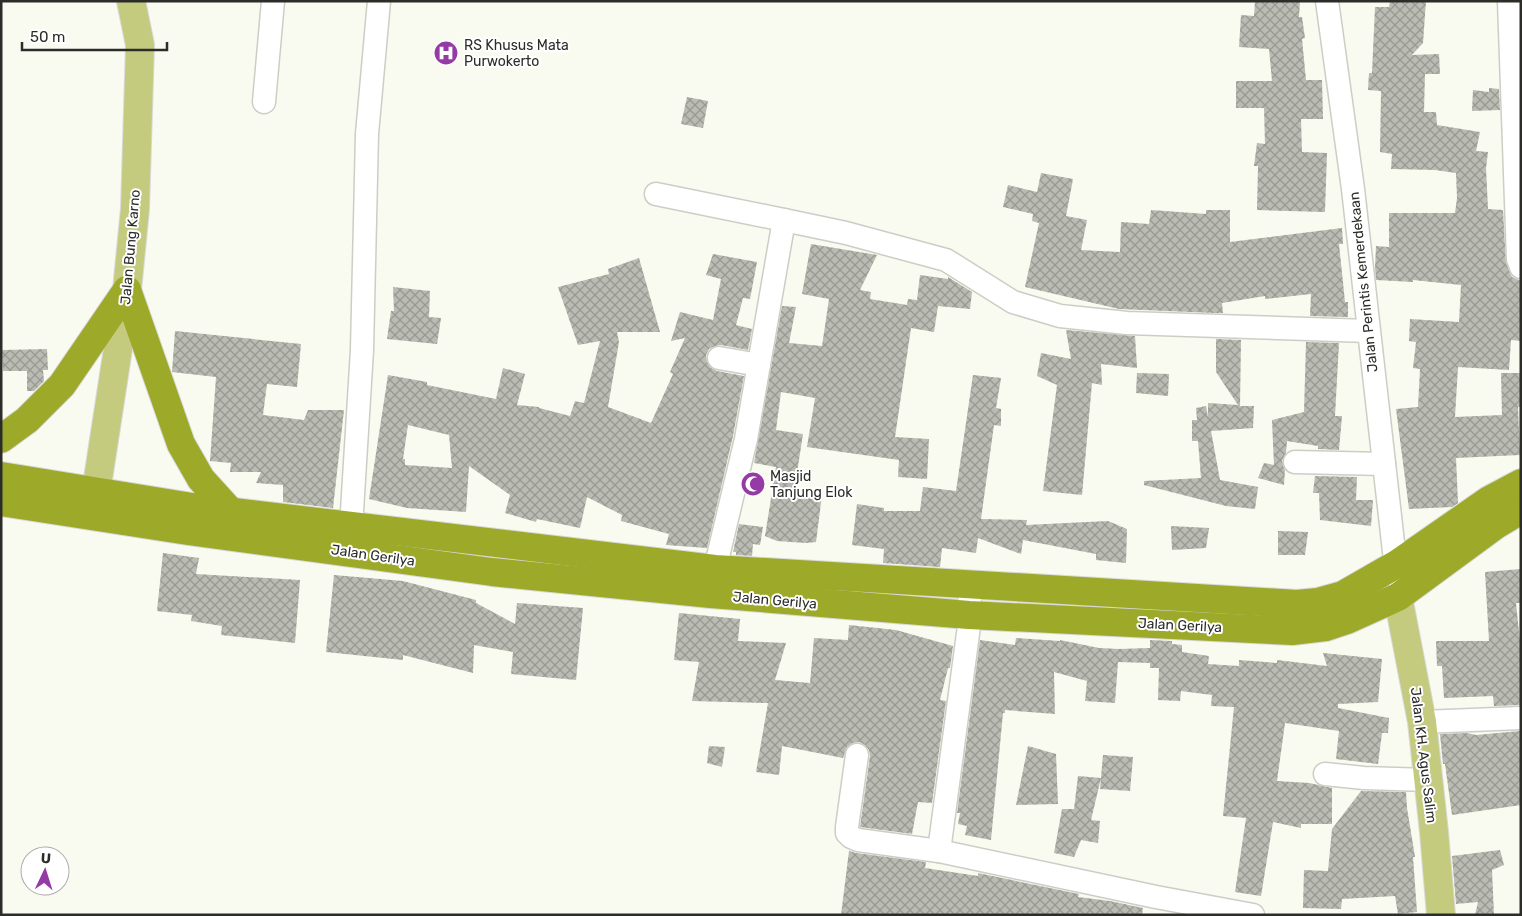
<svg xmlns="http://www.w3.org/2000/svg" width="1522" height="916" viewBox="0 0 1522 916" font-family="Rubik,sans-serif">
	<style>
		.building { fill: url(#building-cross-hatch); fill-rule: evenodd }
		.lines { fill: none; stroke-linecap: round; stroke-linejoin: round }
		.minor-casing { stroke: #cccec5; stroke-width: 25 }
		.major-casing { stroke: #d9d9d8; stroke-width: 30 }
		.highway-casing { stroke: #d9d9d8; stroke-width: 30 }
		.minor { stroke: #fff; stroke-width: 22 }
		.major { stroke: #c4cb7f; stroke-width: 28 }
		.highway { stroke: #9ca929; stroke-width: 28 }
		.labels { text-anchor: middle; stroke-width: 4; stroke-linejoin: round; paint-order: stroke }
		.poi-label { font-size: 14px; fill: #2c2d29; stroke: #fff; text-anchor: start }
		.street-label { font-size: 14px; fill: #2c2d29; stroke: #fff }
	</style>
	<defs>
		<pattern id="building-cross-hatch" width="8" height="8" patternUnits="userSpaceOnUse" patternTransform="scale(1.25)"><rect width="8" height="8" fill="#babcb3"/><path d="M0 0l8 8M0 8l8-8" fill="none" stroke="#979992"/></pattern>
	</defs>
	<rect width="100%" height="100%" fill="#f9fbf1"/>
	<g class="building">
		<path d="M1255,1H1300L1299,17H1302L1305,38L1302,39L1306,80H1322L1323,119H1301L1302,152L1327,153L1325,212L1257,210L1258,166H1254L1257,143L1265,144L1264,108H1236V81H1272L1269,49L1239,47L1241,15L1254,16Z"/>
		<path d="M1390,1H1426L1423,43L1412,55L1439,54L1440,74H1425L1424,112H1436L1437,125L1480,132L1476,151L1488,152L1486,168L1488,209L1503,210L1506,263L1512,277L1521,281V341L1511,340L1509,370L1458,367L1455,417L1502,415L1501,373H1521V407H1518L1520,455L1456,458L1458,503L1452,507L1409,509L1396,409L1418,407L1420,369L1413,368L1416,342L1409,341L1410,319L1459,322L1461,285L1413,280V282L1376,280L1375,268L1376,246L1389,247V213H1455L1457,198L1456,173L1435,170L1391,169L1392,154L1380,152L1381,91L1368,90L1369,73H1372L1375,7H1389Z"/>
		<path d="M1489,88L1499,89L1500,110L1472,111L1473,90L1489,92Z"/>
		<path d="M687,97L708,101L703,128L681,124Z"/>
		<path d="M1041,173L1073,179L1066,216L1087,220L1081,250L1120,252L1121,222L1149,224L1151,210L1206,214V210H1230V242L1342,228L1343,244H1339L1345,302H1348V317L1310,316L1311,294L1265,299V296L1222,303L1223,313H1214L1119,309L1025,287L1039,223L1032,221L1033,214L1003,207L1008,185L1037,192Z"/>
		<path d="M811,244L877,255L860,290L871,292L870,299L907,305L908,299L917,300L920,275L948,279V277L972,292L970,309L938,306L934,332L911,328L895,437L929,439L927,479L898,477L899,460L807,447L815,398L781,392L776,430L803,434L794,492L822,495L816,542L806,543L777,541L765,536L776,467L754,463L782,306L796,307L789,343L822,346L829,299L802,294Z"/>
		<path d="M713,254L757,262L750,299L743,298L736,325L752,329L748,350L721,345L715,346L709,349L706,355L707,362L711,368L717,371L744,376L733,436L707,548L666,545L669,534L621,521L622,515L587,497L580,528L537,519L536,522L505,513L510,495L469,466L466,512L407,508L369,499L388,375L427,382V385L496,399L503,368L525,374L517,405L539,407V408L570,416L575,401L584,403L600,341L578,345L558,287L609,274L608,269L639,258L660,332H617L619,342L608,407L651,423L673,374L670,372L685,338L671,341L680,312L713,320L721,279L706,275ZM408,425L449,435L452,468L405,465V459H403Z"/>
		<path d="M393,287L430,291L429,317L441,318L437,344L387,339L391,311H394Z"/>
		<path d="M1066,330L1135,336L1137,368L1101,364L1102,385L1092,383L1082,495L1043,491L1057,385L1037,376L1041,353L1071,359Z"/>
		<path d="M175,331L301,344L297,387L267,384L263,415L304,420L308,410H344L333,508L283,502V485L256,483L261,472H230L231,463L210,461L216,377L172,372Z"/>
		<path d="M1216,339L1241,340L1240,406H1254L1253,428L1211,431L1220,480L1258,487L1255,509L1226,506L1144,485V481L1201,478L1198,441H1192V420H1197L1196,408L1206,406L1208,417V403L1238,405L1216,372Z"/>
		<path d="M1306,342L1339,343L1335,416H1342L1339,450L1318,449V446L1287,441L1286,453L1282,461L1285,470L1284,485L1258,478L1264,463L1274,465L1272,420L1304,412Z"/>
		<path d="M47,349L48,370H43L44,381L34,391H27V371H3L2,350Z"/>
		<path d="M1137,373L1169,374L1168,396L1136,393Z"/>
		<path d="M973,375L1001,378L996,408L1001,409V426L994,425L981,519L1027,520L1026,525L1108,521L1127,529L1126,563L1096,560V554L1023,540L1021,554L978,538L976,553L942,548L940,567L883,563L884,549L852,545L857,504L884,508V511H920L923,487L956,491Z"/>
		<path d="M1315,476L1357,477L1356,500H1373L1371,526L1320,520L1319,493H1313Z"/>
		<path d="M739,524L763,527L760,545L753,544L752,556L736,555V552H733Z"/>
		<path d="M1171,526L1209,528L1206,548L1172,550Z"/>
		<path d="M1278,531L1308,532L1305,555H1278Z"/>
		<path d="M163,553L199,558L196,574L300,580L295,643L221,635L222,626L191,621L192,615L157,611Z"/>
		<path d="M1521,569V603H1516L1521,652V705L1494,706L1493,696L1444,698L1442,666H1437L1436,641H1489L1485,572Z"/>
		<path d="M334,575L403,581L476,600V603L515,624L517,603L583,608L576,680L511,674L513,652L474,645L473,673L403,655V660L326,652Z"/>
		<path d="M679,613L740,619L738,641L786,643L775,680L810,683L814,638L848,640L849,625L896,630L953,646L950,668H948L940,700L946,701L932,803L918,802L912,834L860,827L870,756L869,750L865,745L859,742L853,743L847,747L843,758L782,746L779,775L756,772L768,703L692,701L699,662L674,660Z"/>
		<path d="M1016,638L1060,641V640L1099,648L1119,649L1150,648V640L1172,641V644L1182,645V652L1209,656L1208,664L1239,666V660L1277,663V660L1327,666L1323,653L1382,659L1378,702L1338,704V708L1389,718L1388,733H1382L1378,764L1336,759L1339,731L1285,723L1277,781L1309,783L1332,788V824H1301V828L1273,822L1261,896L1235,892L1246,818L1223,816L1234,707L1211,706L1212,695L1181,691L1180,701L1158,700L1159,668H1150V663L1118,662L1115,703L1085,701L1087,681L1054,672L1055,714L1005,710V713H1003L991,840L965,835L967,826L958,824L960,813H957L980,640L1015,645Z"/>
		<path d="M1520,731L1521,805L1452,815L1445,764H1443L1440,734L1467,733L1476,735Z"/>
		<path d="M709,746L725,747L722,767L707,763Z"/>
		<path d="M1028,746L1056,754L1058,804L1016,805Z"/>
		<path d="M1103,755L1133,757L1130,791L1100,789Z"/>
		<path d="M1078,776L1101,778L1091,820L1100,821L1098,843L1081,840L1074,857L1054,853L1062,809H1074Z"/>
		<path d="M1361,791L1406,792L1407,808L1415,857H1413L1417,912L1398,914L1395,896L1342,899L1341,909L1303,908L1304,870L1328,871L1332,829Z"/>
		<path d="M1500,850L1504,865L1492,870L1494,915H1475L1478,902L1456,904L1452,856Z"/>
		<path d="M849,851L856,853L926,862L925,868L978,876V873L1079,894L1078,897L1110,901L1143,908L1142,915H841Z"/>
	</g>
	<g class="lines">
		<defs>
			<g id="minor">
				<path d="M1327,1L1353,189L1397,578"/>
				<path d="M1509,1L1518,259L1521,267"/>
				<path d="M264,102L273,1"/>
				<path d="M656,194L784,220"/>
				<path d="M719,358L759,365"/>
				<path d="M1295,462L1384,464"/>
				<path d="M351,527L362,350L367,134L379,1"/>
				<path d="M715,569L746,439L784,220L846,233L946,260L1013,302L1060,316L1127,323L1368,331"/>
				<path d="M970,584L969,626L939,851L1156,897L1253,915"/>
				<path d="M1422,722L1521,718"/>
				<path d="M857,755L847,827V833L851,837L858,840L939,851"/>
				<path d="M1325,774L1364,778L1428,780"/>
			</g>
			<g id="major">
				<path d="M96,492L127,290L135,209L140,45L131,1"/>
				<path d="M1398,597L1422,722L1434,832L1441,915"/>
			</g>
			<g id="highway">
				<path d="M127,290L181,444L201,479L231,512"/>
				<path d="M1,439L27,420L62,385L127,290"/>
				<path d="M1,476L192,507L715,569L1297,604L1318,602L1343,595L1397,564L1489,500L1521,483"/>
				<path d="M1,502L188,531L492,572L711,594L969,615L1292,631L1326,627L1347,620L1398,597L1496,525L1521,510"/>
			</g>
		</defs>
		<use href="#minor" class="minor-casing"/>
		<use href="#major" class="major-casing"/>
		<use href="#highway" class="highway-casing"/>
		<use href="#minor" class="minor"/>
		<use href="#major" class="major"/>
		<use href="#highway" class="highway"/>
	</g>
	<defs>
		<symbol id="hospital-disc" viewBox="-11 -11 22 22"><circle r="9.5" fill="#953ba6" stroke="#fff"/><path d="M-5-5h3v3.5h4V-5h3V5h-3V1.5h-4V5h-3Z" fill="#fff"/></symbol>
		<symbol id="mosque-disc" viewBox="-11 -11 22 22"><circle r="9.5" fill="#953ba6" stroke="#fff"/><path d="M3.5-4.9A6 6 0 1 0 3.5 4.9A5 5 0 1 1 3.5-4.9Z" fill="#fff"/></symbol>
	</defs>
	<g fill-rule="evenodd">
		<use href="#hospital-disc" x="432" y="39" width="28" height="28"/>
		<use href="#mosque-disc" x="739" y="470" width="28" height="28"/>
	</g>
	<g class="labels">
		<g class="poi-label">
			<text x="464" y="50">RS Khusus Mata<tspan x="464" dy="16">Purwokerto</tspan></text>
			<text x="770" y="481">Masjid<tspan x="770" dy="16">Tanjung Elok</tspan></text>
		</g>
		<g class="street-label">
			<text transform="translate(130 247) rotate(-85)" y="5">Jalan Bung Karno</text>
			<text transform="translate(1363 282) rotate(-96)" y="5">Jalan Perintis Kemerdekaan</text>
			<text transform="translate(373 555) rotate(8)" y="5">Jalan Gerilya</text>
			<text transform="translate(775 600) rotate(5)" y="5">Jalan Gerilya</text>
			<text transform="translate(1180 625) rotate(3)" y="5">Jalan Gerilya</text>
			<text transform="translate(1424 755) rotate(83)" y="5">Jalan KH. Agus Salim</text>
		</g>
	</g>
	<rect width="1522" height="916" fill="none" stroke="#2c2d29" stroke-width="5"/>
	<g transform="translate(45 871) rotate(4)"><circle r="24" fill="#ffffff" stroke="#ababa9"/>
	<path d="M0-4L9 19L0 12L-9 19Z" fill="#953ba6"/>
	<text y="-8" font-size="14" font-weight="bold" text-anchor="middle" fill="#2c2d29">U</text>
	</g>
	<path d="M22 42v8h145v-8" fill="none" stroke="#2c2d29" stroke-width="2.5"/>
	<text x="30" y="42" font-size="15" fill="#2c2d29" stroke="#ffffff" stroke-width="4" paint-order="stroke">50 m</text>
</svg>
